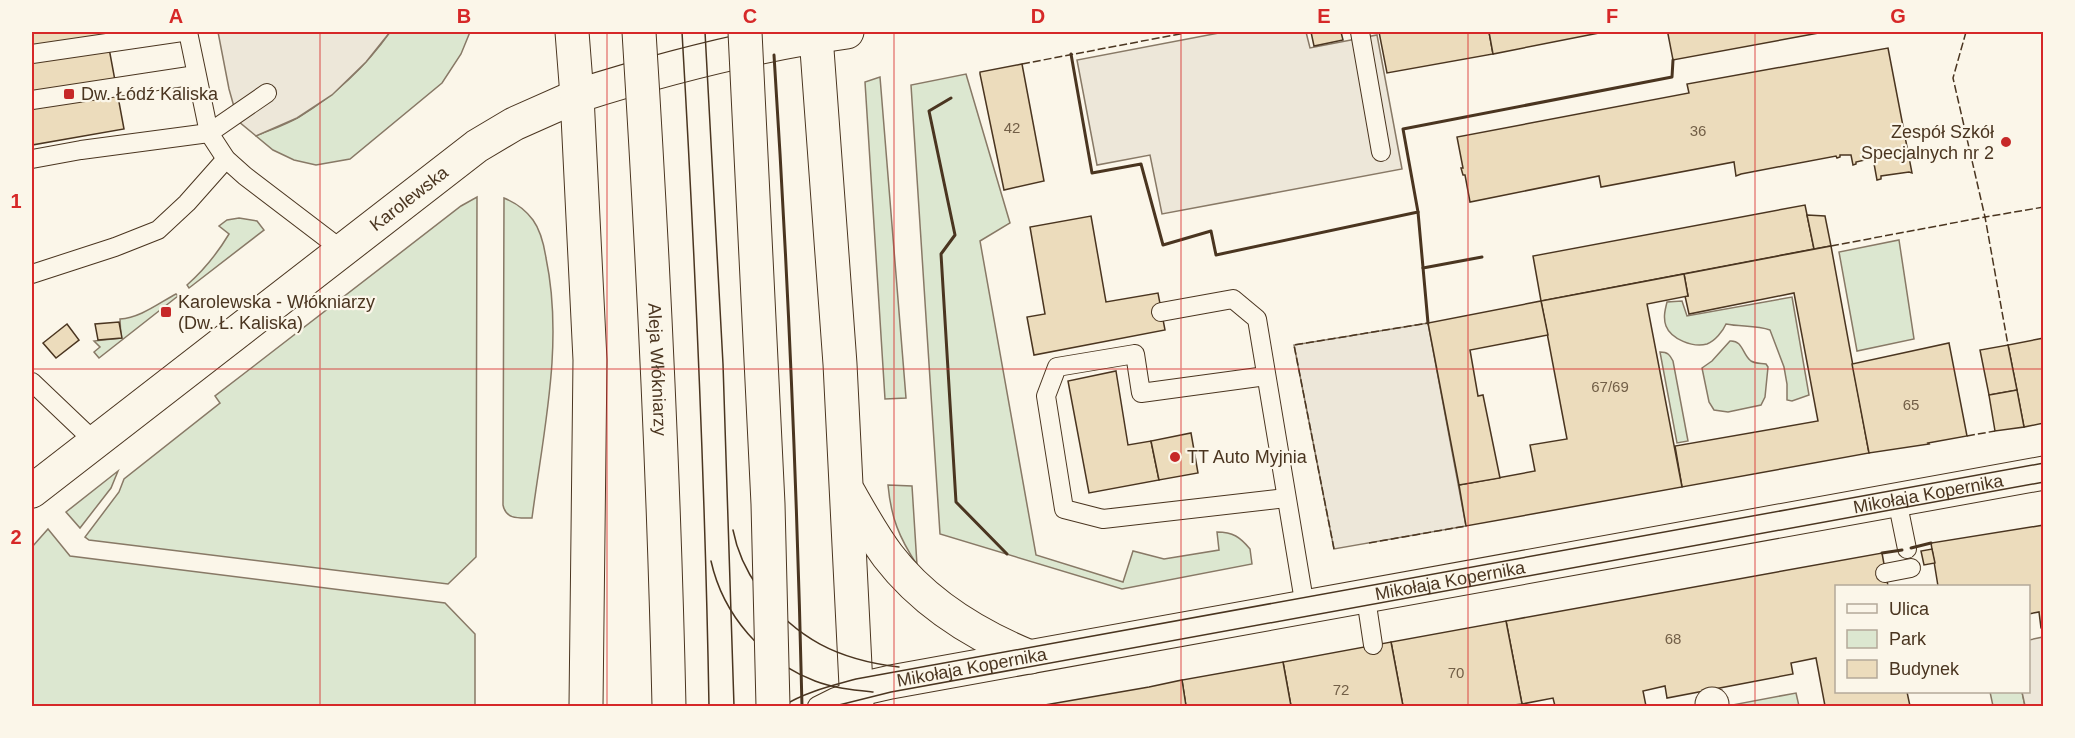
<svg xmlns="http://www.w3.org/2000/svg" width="2075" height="738" viewBox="0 0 2075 738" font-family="Helvetica,sans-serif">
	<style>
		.green { fill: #dce7d0; stroke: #887966; stroke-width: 1.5 }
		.parking { fill: #ede7d9; stroke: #887966; stroke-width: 1.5 }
		.building { fill: #ecdcbc; stroke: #4a3520; stroke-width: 1.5 }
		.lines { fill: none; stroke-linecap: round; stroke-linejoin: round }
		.lane-casing { stroke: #4a3520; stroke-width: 20 }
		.street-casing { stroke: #4a3520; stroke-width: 35 }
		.secondary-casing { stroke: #4a3520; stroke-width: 35 }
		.primary-casing { stroke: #4a3520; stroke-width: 35 }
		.lane { stroke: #fbf6e9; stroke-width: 18 }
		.street { stroke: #fbf6e9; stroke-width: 33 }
		.secondary { stroke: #fbf6e9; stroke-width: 33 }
		.primary { stroke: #fbf6e9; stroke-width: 33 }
		.tram { stroke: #4a3520; stroke-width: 1.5 }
		.primary-bridge-casing { stroke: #4a3520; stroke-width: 35; stroke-linecap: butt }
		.primary-bridge { stroke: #fbf6e9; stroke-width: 33 }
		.fence { stroke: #4a3520; stroke-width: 1.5; stroke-dasharray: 8 3; stroke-linecap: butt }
		.wall { stroke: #4a3520; stroke-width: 3 }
		.grid { fill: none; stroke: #d62828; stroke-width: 1.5; stroke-opacity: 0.55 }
		.poi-dot { fill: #c62828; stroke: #fbf6e9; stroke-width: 2 }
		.labels { text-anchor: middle; stroke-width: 4.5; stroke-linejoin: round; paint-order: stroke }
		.number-label { font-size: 15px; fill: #725f47 }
		.poi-label { font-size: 18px; fill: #4a3520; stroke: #fbf6e9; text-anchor: start }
		.street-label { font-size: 18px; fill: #4a3520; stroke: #fbf6e9 }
		.neatline { fill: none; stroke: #d62828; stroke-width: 2 }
		.grid-label { font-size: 20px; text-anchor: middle; font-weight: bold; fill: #d62828 }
	</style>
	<rect width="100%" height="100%" fill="#fbf6e9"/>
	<g class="green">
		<path d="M390,32H470L461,54L442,83L350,159L316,165L294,160L273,150L256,136C270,130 285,125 299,117C335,95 366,66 390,32Z"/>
		<path d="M966,74L1010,223L980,241L1036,555L1123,582L1133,551L1164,559L1219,550L1217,532C1233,532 1240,537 1250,549L1252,564L1122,589L940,534L911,85Z"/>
		<path d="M880,77L906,398L885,399L865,82Z"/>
		<path d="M477,197L476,557L448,584L89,540L85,537L119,492L124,479L220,403L215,396L461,206Z"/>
		<path d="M504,198C516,203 525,209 533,220C541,231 544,245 546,258C564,344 543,433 532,518C519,518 506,520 503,505Z"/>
		<path d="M239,218L257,221L264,230L189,288L187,285C204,270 217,254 229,234L219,226L227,220Z"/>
		<path d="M1899,240L1914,339L1857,351L1839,252Z"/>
		<path d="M176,294L178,296L99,358L94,352L100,347L94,341L121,338L120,319C140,318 159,303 176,294Z"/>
		<path d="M1792,297L1809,395L1792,401L1787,400V384L1784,367L1770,330C1756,325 1741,327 1726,324C1723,331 1715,341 1707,344C1693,348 1671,339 1666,326C1663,318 1665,310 1667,302L1682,301L1687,316Z"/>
		<path d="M1730,341C1743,340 1742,354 1751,361C1756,364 1761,363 1766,364L1768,367L1765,397L1761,405L1728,412L1714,410L1709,402L1702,368L1712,361Z"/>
		<path d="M1660,352C1668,352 1670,355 1673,361L1688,441L1677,443Z"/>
		<path d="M118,471L111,488L80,528L66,512Z"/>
		<path d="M888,485L912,486L917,565C899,537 891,518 888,485Z"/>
		<path d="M48,529L70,556L445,603L475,634V706H32V547Z"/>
		<path d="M1990,692H2022L2025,706H1993Z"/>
		<path d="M1796,693L1799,706H1732V705Z"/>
	</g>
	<g class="parking">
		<path d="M218,32H390L366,62L332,95L297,118L256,136L238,121L229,89Z"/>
		<path d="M1224,32H1306L1310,48L1377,35L1402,169L1162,214L1150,155L1097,165L1077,60Z"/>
		<path d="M1428,323L1466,526L1334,549L1294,345Z"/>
		<path d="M2043,637V706H2025L2022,692H2028L2029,640Z"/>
	</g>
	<g class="building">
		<path d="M32,32H106L124,129L32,145Z"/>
		<path d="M1311,32H1341L1343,40L1314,46Z"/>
		<path d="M1379,32H1489L1493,54L1387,73Z"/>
		<path d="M1489,32H1604L1493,54Z"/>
		<path d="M1665,32H1824L1673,60L1668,34Z"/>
		<path d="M1888,48L1912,173L1909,172L1881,176V179L1877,180L1873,158L1856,162V164L1853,165L1851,155H1840V157L1837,158L1836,156L1741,174L1736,176L1734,162L1601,187L1599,176L1470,202L1465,175H1463L1461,168H1463L1457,137L1689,93L1687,84Z"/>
		<path d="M1022,64L1044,181L1004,190L980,74V72Z"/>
		<path d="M1805,205L1814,249L1541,301L1533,256Z"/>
		<path d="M1807,215L1825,216L1831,246L1814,249Z"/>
		<path d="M1091,216L1106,302L1158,293L1165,330L1034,355L1027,317L1045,314L1030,227Z"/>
		<path d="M1831,246L1869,453L1682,487L1675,446L1818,421L1794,293L1689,314L1685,296H1688L1684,274Z"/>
		<path d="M1684,274L1688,296L1647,304L1682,487L1466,526L1459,485L1535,471L1530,445L1567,439L1541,301Z"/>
		<path d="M1541,301L1548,335L1470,350L1478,396L1483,395L1500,478L1459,485L1428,323Z"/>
		<path d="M119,322L122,338L98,340L95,324Z"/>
		<path d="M67,324L79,340L56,358L43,343Z"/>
		<path d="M2044,338V423L2024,427L2008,345Z"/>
		<path d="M1949,343L1967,436L1928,443L1929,444L1869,453L1852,364Z"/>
		<path d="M2008,345L2017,390L1989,395L1980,350Z"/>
		<path d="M1116,371L1128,445L1151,441L1159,480L1089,493L1068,381Z"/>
		<path d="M2017,390L2024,427L1995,431L1989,395Z"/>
		<path d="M1191,433L1198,473L1159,480L1151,441Z"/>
		<path d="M2044,525V629L2041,628L2039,612L2028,614V586H1938L1931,543Z"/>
		<path d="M1932,549L1935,563L1924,565L1921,551Z"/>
		<path d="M1882,553L1888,586H1836V692H1907L1910,706H1825L1816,658L1791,663L1793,674L1667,698L1665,686L1643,691L1646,706H1555L1553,698L1522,704L1506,621Z"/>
		<path d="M1506,621L1522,704L1506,706H1403L1391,642Z"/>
		<path d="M1391,642L1403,706H1291L1283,662Z"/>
		<path d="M1283,662L1291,706H1186L1182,680Z"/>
		<path d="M1182,680L1186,706H1039L1149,687Z"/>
	</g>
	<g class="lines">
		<defs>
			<g id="lane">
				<path d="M188,32L209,133L226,159L245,176L342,250"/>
				<path d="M1360,32L1381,152"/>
				<path d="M32,54L182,32"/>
				<path d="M32,100L196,75"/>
				<path d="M32,159L81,150L209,133L267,93"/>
				<path d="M32,274L115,247L158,230L187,203L226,159"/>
				<path d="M1161,312L1233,299L1257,319L1305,607"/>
				<path d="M1266,376L1141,393L1135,354L1057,367L1046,396L1064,509L1103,519L1286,498"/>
				<path d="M32,382L95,442"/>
				<path d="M1897,500L1907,549"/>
				<path d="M1885,573L1911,568"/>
				<path d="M1363,597L1367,605L1373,645"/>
				<path d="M817,706L835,697L856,690"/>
			</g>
			<g id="street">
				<path id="s1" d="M32,491L477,146L514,124L577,96"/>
				<path d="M1712,704V706"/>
			</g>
			<g id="secondary">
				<path d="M816,36L840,364L857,706"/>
				<path d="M849,493C861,514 873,536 888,556C924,603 976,635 1030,657"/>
				<path id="s2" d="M856,690L891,682L2044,473"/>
				<path d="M586,706L590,360L577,96C665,68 755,45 847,32"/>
			</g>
			<g id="primary">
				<path d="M572,32L577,96"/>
				<path d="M816,32V36"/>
			</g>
		</defs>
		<use href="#lane" class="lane-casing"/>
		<use href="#street" class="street-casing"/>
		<use href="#secondary" class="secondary-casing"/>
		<use href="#primary" class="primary-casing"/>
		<use href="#lane" class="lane"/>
		<use href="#street" class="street"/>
		<use href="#secondary" class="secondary"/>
		<use href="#primary" class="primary"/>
		<g class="tram">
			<path d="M682,32C695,256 705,481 709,706"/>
			<path d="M705,32L723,364L734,706"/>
			<path d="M733,530C737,551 747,572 759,589C795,639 839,660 899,667"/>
			<path d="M711,561C723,615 763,661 815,681C833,688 854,690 873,692"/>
			<path d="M783,706C805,692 831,686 856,679L2044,463"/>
			<path d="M835,706L891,692L2044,482"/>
		</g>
		<defs>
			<g id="primary-bridge">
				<path id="s3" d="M639,32C653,256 664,481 669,706"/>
				<path d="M745,32L768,504L773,706"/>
			</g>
		</defs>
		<use href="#primary-bridge" class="primary-bridge-casing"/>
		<use href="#primary-bridge" class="primary-bridge"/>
		<g class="fence">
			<path d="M1966,32L1953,78L1985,217L2044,207"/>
			<path d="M1022,64L1190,32"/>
			<path d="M1831,246L1985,217L2008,345"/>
			<path d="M1967,436L1995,431"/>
			<path d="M1369,543L1466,526"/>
			<path d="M1334,549L1294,345L1428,323"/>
		</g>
		<g class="wall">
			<path d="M1071,54L1092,173L1141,164L1163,245L1211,231L1216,255L1418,212L1403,129L1672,77L1673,60"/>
			<path d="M774,55C788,272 797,489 802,706"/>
			<path d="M951,98L929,111L955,235L941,254L956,502L1007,554"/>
			<path d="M1418,212L1428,323"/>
			<path d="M1423,268L1482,257"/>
			<path d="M1911,548L1931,543"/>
			<path d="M1882,553L1902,550"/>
		</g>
	</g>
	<path class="grid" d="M320,32V706M607,32V706M894,32V706M1181,32V706M1468,32V706M1755,32V706M32,369H2044"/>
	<g class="poi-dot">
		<rect x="63" y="88" width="12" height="12" rx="3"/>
		<circle cx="2006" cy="142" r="6"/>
		<rect x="160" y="306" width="12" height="12" rx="3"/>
		<circle cx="1175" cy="457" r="6"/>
	</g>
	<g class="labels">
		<g class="number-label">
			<text x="1012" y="133">42</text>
			<text x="1698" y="136">36</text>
			<text x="1610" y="392">67/69</text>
			<text x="1911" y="410">65</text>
			<text x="1673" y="644">68</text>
			<text x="1456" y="678">70</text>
			<text x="1341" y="695">72</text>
		</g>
		<g class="poi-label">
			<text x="81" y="100">Dw. Łódź Kaliska</text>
			<text x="1994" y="138" text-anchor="end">Zespół Szkół<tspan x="1994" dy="21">Specjalnych nr 2</tspan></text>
			<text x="178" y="308">Karolewska - Włókniarzy<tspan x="178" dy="21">(Dw. Ł. Kaliska)</tspan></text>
			<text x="1187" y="463">TT Auto Myjnia</text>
		</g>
		<g class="street-label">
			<text dy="6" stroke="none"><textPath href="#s1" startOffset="477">Karolewska</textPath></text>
			<text dy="6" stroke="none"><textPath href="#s3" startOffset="338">Aleja Włókniarzy</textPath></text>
			<text dy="6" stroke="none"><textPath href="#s2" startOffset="1090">Mikołaja Kopernika</textPath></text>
			<text dy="6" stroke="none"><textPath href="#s2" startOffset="604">Mikołaja Kopernika</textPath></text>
			<text dy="6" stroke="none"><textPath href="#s2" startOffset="118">Mikołaja Kopernika</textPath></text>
		</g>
	</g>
	<rect width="2075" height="738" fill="none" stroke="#fbf6e9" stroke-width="66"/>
	<rect x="1835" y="585" width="195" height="108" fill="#fbf6e9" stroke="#b4a999" stroke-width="1.5"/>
	<rect x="1847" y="604" width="30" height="9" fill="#fbf6e9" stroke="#b4a999" stroke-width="1.5"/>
	<text x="1889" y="615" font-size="18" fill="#4a3520">Ulica</text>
	<rect x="1847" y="630" width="30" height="18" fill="#dce7d0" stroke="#b4a999" stroke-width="1.5"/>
	<text x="1889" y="645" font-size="18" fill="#4a3520">Park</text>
	<rect x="1847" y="660" width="30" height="18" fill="#ecdcbc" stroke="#b4a999" stroke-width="1.5"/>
	<text x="1889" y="675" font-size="18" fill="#4a3520">Budynek</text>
	<rect x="33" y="33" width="2009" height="672" class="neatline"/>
	<g class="grid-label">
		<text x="176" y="23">A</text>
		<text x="464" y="23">B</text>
		<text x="750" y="23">C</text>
		<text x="1038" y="23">D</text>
		<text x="1324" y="23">E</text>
		<text x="1612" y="23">F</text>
		<text x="1898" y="23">G</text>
		<text x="16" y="208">1</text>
		<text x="16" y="544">2</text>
	</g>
</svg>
